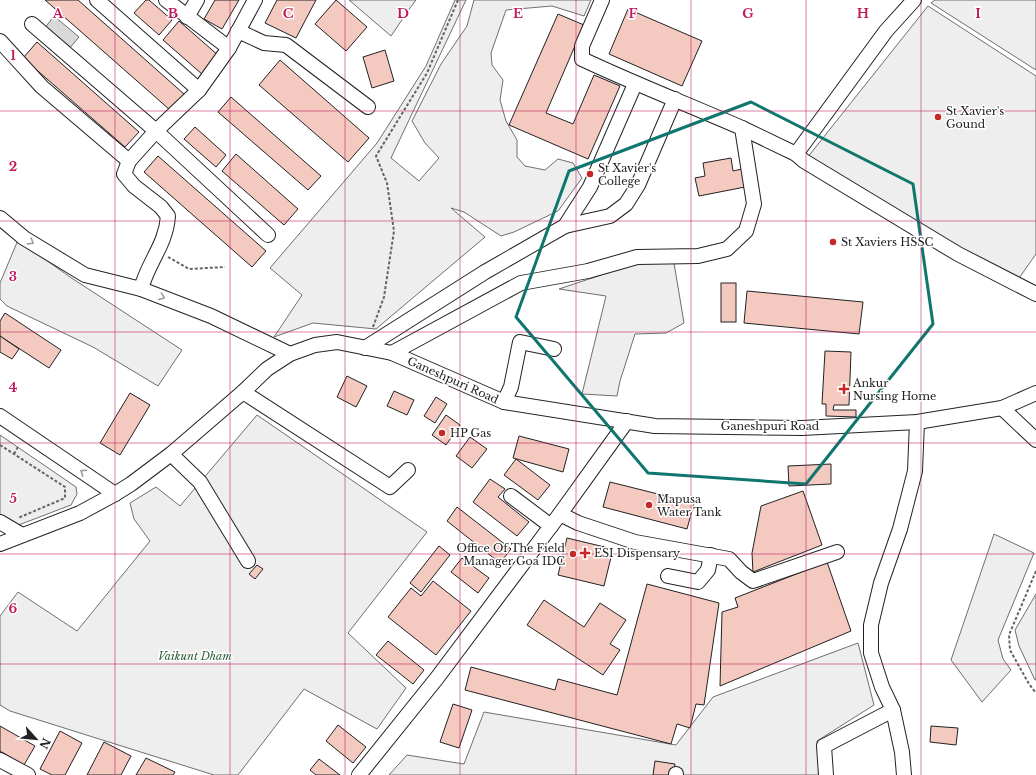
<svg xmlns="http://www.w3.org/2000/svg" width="1036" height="775" viewBox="0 0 1036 775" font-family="'Libre Baskerville',serif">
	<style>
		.green { fill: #eee; stroke: #6f6f6f }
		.water { fill: #d9d9d9; stroke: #6f6f6f }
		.building { fill: #f3c9c0; stroke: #222 }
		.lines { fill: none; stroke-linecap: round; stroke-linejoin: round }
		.minor-casing { stroke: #222; stroke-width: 16 }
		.path { stroke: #646464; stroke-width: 2; stroke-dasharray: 3 2; stroke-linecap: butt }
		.minor { stroke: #fff; stroke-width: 14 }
		.oneway { stroke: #9c9c9c }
		.marked { fill: none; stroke: #0f766e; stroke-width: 3; stroke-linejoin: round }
		.grid { fill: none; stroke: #c2185b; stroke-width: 1; stroke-opacity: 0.55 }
		.poi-dot { fill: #c62828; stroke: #fff; stroke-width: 1.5 }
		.labels { text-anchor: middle; stroke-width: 3; stroke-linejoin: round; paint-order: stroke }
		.poi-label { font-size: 11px; fill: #222; stroke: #fff; text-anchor: start }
		.street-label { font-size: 11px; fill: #222; stroke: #fff }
		.park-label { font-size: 11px; font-style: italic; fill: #2f5e38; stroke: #fff }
		.grid-label { font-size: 13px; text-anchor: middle; font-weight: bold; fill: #c2185b; stroke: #fff; stroke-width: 3; stroke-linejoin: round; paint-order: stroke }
	</style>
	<rect width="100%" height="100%" fill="#fff"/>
	<g class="green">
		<path d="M349,0H416L410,8L391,36Z"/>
		<path d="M455,0H466L391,158L419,181L439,158L425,143L412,121L441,64L467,26L474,0H591L584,16L552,6L506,10L491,53L492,65L503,80L500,100L506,121L517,140V157L525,166L545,170L558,159L573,163L582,178L558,211L514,232L501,236L464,212L451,208L485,237L376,329L313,323L274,337L302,295L270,268L377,143L426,66Z"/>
		<path d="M935,0H1036V70L931,3Z"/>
		<path d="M928,6L1036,76V254L1017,281L807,158Z"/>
		<path d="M18,240L70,277L182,350L158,386L93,347L7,306L0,299V283Z"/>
		<path d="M637,263H674L684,323L666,333L635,334L620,381L617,396L582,394L606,296L559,289Z"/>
		<path d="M257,415L427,532L348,633L406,688L377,729L304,689L238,775H214L10,711L0,705V616L18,592L77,631L150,541L134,519L130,503L156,487L180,506Z"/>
		<path d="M0,435L76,487L77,494L71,505L16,526L0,516Z"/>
		<path d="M994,534L1034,553L998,640L1003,659L1011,670L982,702L951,660Z"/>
		<path d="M1036,594V680H1035L1019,646L1015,630Z"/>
		<path d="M858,643L874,705L817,741L819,775H389L407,755L464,764L484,712L676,745L713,697Z"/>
	</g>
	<path class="water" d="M54,16L79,37L69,49L44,29Z"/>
	<g class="building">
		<path d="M45,0H78L184,94L170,110Z"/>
		<path d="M146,0H149L172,20L159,35L134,13Z"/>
		<path d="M215,0H239L222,29L204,19Z"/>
		<path d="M277,0H316L296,38L265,23Z"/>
		<path d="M336,0L367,27L346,51L315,24Z"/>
		<path d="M628,9L702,41L682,86L609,54Z"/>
		<path d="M558,14L584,25L546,113L573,124L594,75L620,86L588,159L509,125Z"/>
		<path d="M179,21L219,56L203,75L163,40Z"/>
		<path d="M37,42L139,132L125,147L23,58Z"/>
		<path d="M385,50L394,81L372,88L363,57Z"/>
		<path d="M280,60L369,138L348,162L259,85Z"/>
		<path d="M231,97L321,176L308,190L218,112Z"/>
		<path d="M195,127L226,155L216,167L184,139Z"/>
		<path d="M236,154L298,209L284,225L222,171Z"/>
		<path d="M158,156L266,251L252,267L144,172Z"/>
		<path d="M731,158L733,171L742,169L745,187L699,196L695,178L705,176L703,163Z"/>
		<rect x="721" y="283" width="15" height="39"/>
		<path d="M747,291L863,302L859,334L744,323Z"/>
		<path d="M5,313L61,350L49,368L0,336V321Z"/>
		<path d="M0,336L19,349L12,359L0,352Z"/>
		<path d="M825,351L851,352L849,405H834L833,410H856V417L826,416V404H822Z"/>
		<path d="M347,376L367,386L356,407L337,397Z"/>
		<path d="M394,391L414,400L407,415L387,406Z"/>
		<path d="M130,393L150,405L120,455L100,443Z"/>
		<path d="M436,397L447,404L435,423L424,416Z"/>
		<path d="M446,415L460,425L446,445L432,435Z"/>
		<path d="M519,436L569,449L563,472L513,458Z"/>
		<path d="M470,437L487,449L472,468L456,456Z"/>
		<path d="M516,459L550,485L538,500L504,475Z"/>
		<path d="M831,464V484L789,486L788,466Z"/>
		<path d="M490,479L505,489L498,497L529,522L517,536L473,502Z"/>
		<path d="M610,482L694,503L687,529L603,507Z"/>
		<path d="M803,491L822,545L753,572L752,553L761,506Z"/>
		<path d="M457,507L511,549L500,563L447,521Z"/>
		<path d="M567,538L613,549L604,586L558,575Z"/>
		<path d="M439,546L450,555L421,592L410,583Z"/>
		<path d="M462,558L489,578L478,593L451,572Z"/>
		<path d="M827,562L851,631L720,686L722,612L738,607L735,598Z"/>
		<path d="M257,565L263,569L255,579L249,574Z"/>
		<path d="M433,581L471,611L436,655L388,617L411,588L421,596Z"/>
		<path d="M647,584L719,603L704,705L696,704L690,728L677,724L671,744L465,690L471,667L555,690L558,679L617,695Z"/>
		<path d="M544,600L584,627L600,603L626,620L610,644L620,650L603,675L527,625Z"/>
		<path d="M388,641L424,670L413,684L376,655Z"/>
		<path d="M453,704L472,710L459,748L440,742Z"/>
		<path d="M338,725L366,747L353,763L326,741Z"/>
		<path d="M0,726L35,746L24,765L0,751Z"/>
		<path d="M931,726L958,728L956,745L930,742Z"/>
		<path d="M60,731L82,743L65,775H52L40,769Z"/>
		<path d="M104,742L131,756L121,775H87Z"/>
		<path d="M146,758L175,772L173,775H136Z"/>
		<path d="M319,759L340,775H316L310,770Z"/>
		<path d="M655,761L675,764L673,775H653Z"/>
	</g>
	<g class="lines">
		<defs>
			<g id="minor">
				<path d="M97,0L199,90"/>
				<path d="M166,0L229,48"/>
				<path d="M187,17L197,0"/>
				<path d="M32,24L156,131L268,235"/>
				<path d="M238,31L264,43L286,45L368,107"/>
				<path d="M0,41L42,87L129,161"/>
				<path d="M742,128L796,154L804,161L958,254L1036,294"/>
				<path d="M796,154L886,31L914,0"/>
				<path d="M0,218L24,238L85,275L141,289L211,316L290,354"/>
				<path d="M565,226L610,216L626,204L638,185L675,99"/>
				<path d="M141,289C148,262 166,245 168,216L161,207L134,186L124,174L129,161L156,131L199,90L229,48L255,0"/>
				<path d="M365,348L485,272L565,226L590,187L635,84"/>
				<path d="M392,353L521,283L588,271L637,257L698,256L727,249L746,231L754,204L742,128C689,105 635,84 582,59V46L602,0"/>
				<path d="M243,392L390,487L408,470"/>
				<path d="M504,402L511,387L520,342L554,349"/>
				<path d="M1002,408L1036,440"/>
				<path d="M0,416L115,494"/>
				<path d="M171,454L200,482L248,561"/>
				<path d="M511,496L551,526"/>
				<path d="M560,514L578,523L635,542L729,559L741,572L753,581L837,552"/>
				<path d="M0,522L22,535"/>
				<path d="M0,544L80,513L115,494L131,484L171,454L243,392L267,369L290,354L315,345L337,342L392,353L504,402L655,426L802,428L917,422L1002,408L1036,393"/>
				<path d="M668,576L698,582L708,570L711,555"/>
				<path d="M0,760L28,775"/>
				<path d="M676,774V775"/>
				<path d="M359,775L437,678L560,514L627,421"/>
				<path d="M826,775L824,746L893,710"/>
				<path d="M904,775L902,752L893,710L882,687L871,653V625L881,583L900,529L915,471L917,422"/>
			</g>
		</defs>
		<use href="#minor" class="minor-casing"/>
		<g class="path">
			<path d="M168,257L189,269L225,267"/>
			<path d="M373,327L384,297L394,231L387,183L376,156L427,73L458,0"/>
			<path d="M0,445L65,487V498L18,518"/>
			<path d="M14,454L19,445"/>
			<path d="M1036,571L1009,635L1010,650L1029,684L1036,693"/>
		</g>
		<use href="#minor" class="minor"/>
	</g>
	<defs><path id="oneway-chevron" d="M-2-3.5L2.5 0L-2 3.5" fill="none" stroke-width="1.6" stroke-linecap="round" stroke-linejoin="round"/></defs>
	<g class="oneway">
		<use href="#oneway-chevron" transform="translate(31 242) rotate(32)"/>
		<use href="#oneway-chevron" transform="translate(162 297) rotate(21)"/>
		<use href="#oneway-chevron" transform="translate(83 472) rotate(-146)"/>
	</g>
	<path class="marked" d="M751,102L913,184L933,324L806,484L648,473L516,317L569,171Z"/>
	<path class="grid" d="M115,0V775M230,0V775M345,0V775M460,0V775M576,0V775M691,0V775M806,0V775M921,0V775M0,111H1036M0,221H1036M0,332H1036M0,443H1036M0,554H1036M0,664H1036"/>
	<g class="poi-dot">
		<circle cx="938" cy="117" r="4"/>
		<circle cx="590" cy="174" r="4"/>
		<circle cx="833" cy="242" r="4"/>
		<path d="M842 383h4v4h4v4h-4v4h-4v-4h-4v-4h4z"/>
		<circle cx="442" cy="433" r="4"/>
		<circle cx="649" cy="505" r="4"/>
		<path d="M583 547h4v4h4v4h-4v4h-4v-4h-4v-4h4z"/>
		<circle cx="573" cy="554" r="4"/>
	</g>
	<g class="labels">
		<g class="poi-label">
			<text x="946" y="115">St Xavier's<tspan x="946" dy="13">Gound</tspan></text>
			<text x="598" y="172">St Xavier's<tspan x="598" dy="13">College</tspan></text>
			<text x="841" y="246">St Xaviers HSSC</text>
			<text x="853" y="387">Ankur<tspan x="853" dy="13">Nursing Home</tspan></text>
			<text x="450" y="437">HP Gas</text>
			<text x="657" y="503">Mapusa<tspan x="657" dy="13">Water Tank</tspan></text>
			<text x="565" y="552" text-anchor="end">Office Of The Field<tspan x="565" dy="13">Manager Goa IDC</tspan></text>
			<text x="594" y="557">ESI Dispensary</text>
		</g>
		<g class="street-label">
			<text transform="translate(453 380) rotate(24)" y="4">Ganeshpuri Road</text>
			<text x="770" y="430">Ganeshpuri Road</text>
		</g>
		<g class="park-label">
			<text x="195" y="660">Vaikunt Dham</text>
		</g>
	</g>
	<g class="grid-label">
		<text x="58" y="18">A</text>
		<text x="173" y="18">B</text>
		<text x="288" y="18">C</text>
		<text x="403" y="18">D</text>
		<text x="518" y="18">E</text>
		<text x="633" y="18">F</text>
		<text x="748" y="18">G</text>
		<text x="863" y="18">H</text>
		<text x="978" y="18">I</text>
		<text x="13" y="60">1</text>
		<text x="13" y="171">2</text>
		<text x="13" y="281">3</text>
		<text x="13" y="392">4</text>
		<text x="13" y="503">5</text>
		<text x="13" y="613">6</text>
	</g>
	<g transform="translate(36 739) rotate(117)" stroke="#ffffff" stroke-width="3" paint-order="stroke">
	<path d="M0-3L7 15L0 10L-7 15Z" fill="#222222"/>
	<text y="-6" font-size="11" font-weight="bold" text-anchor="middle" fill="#222222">N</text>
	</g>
</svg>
